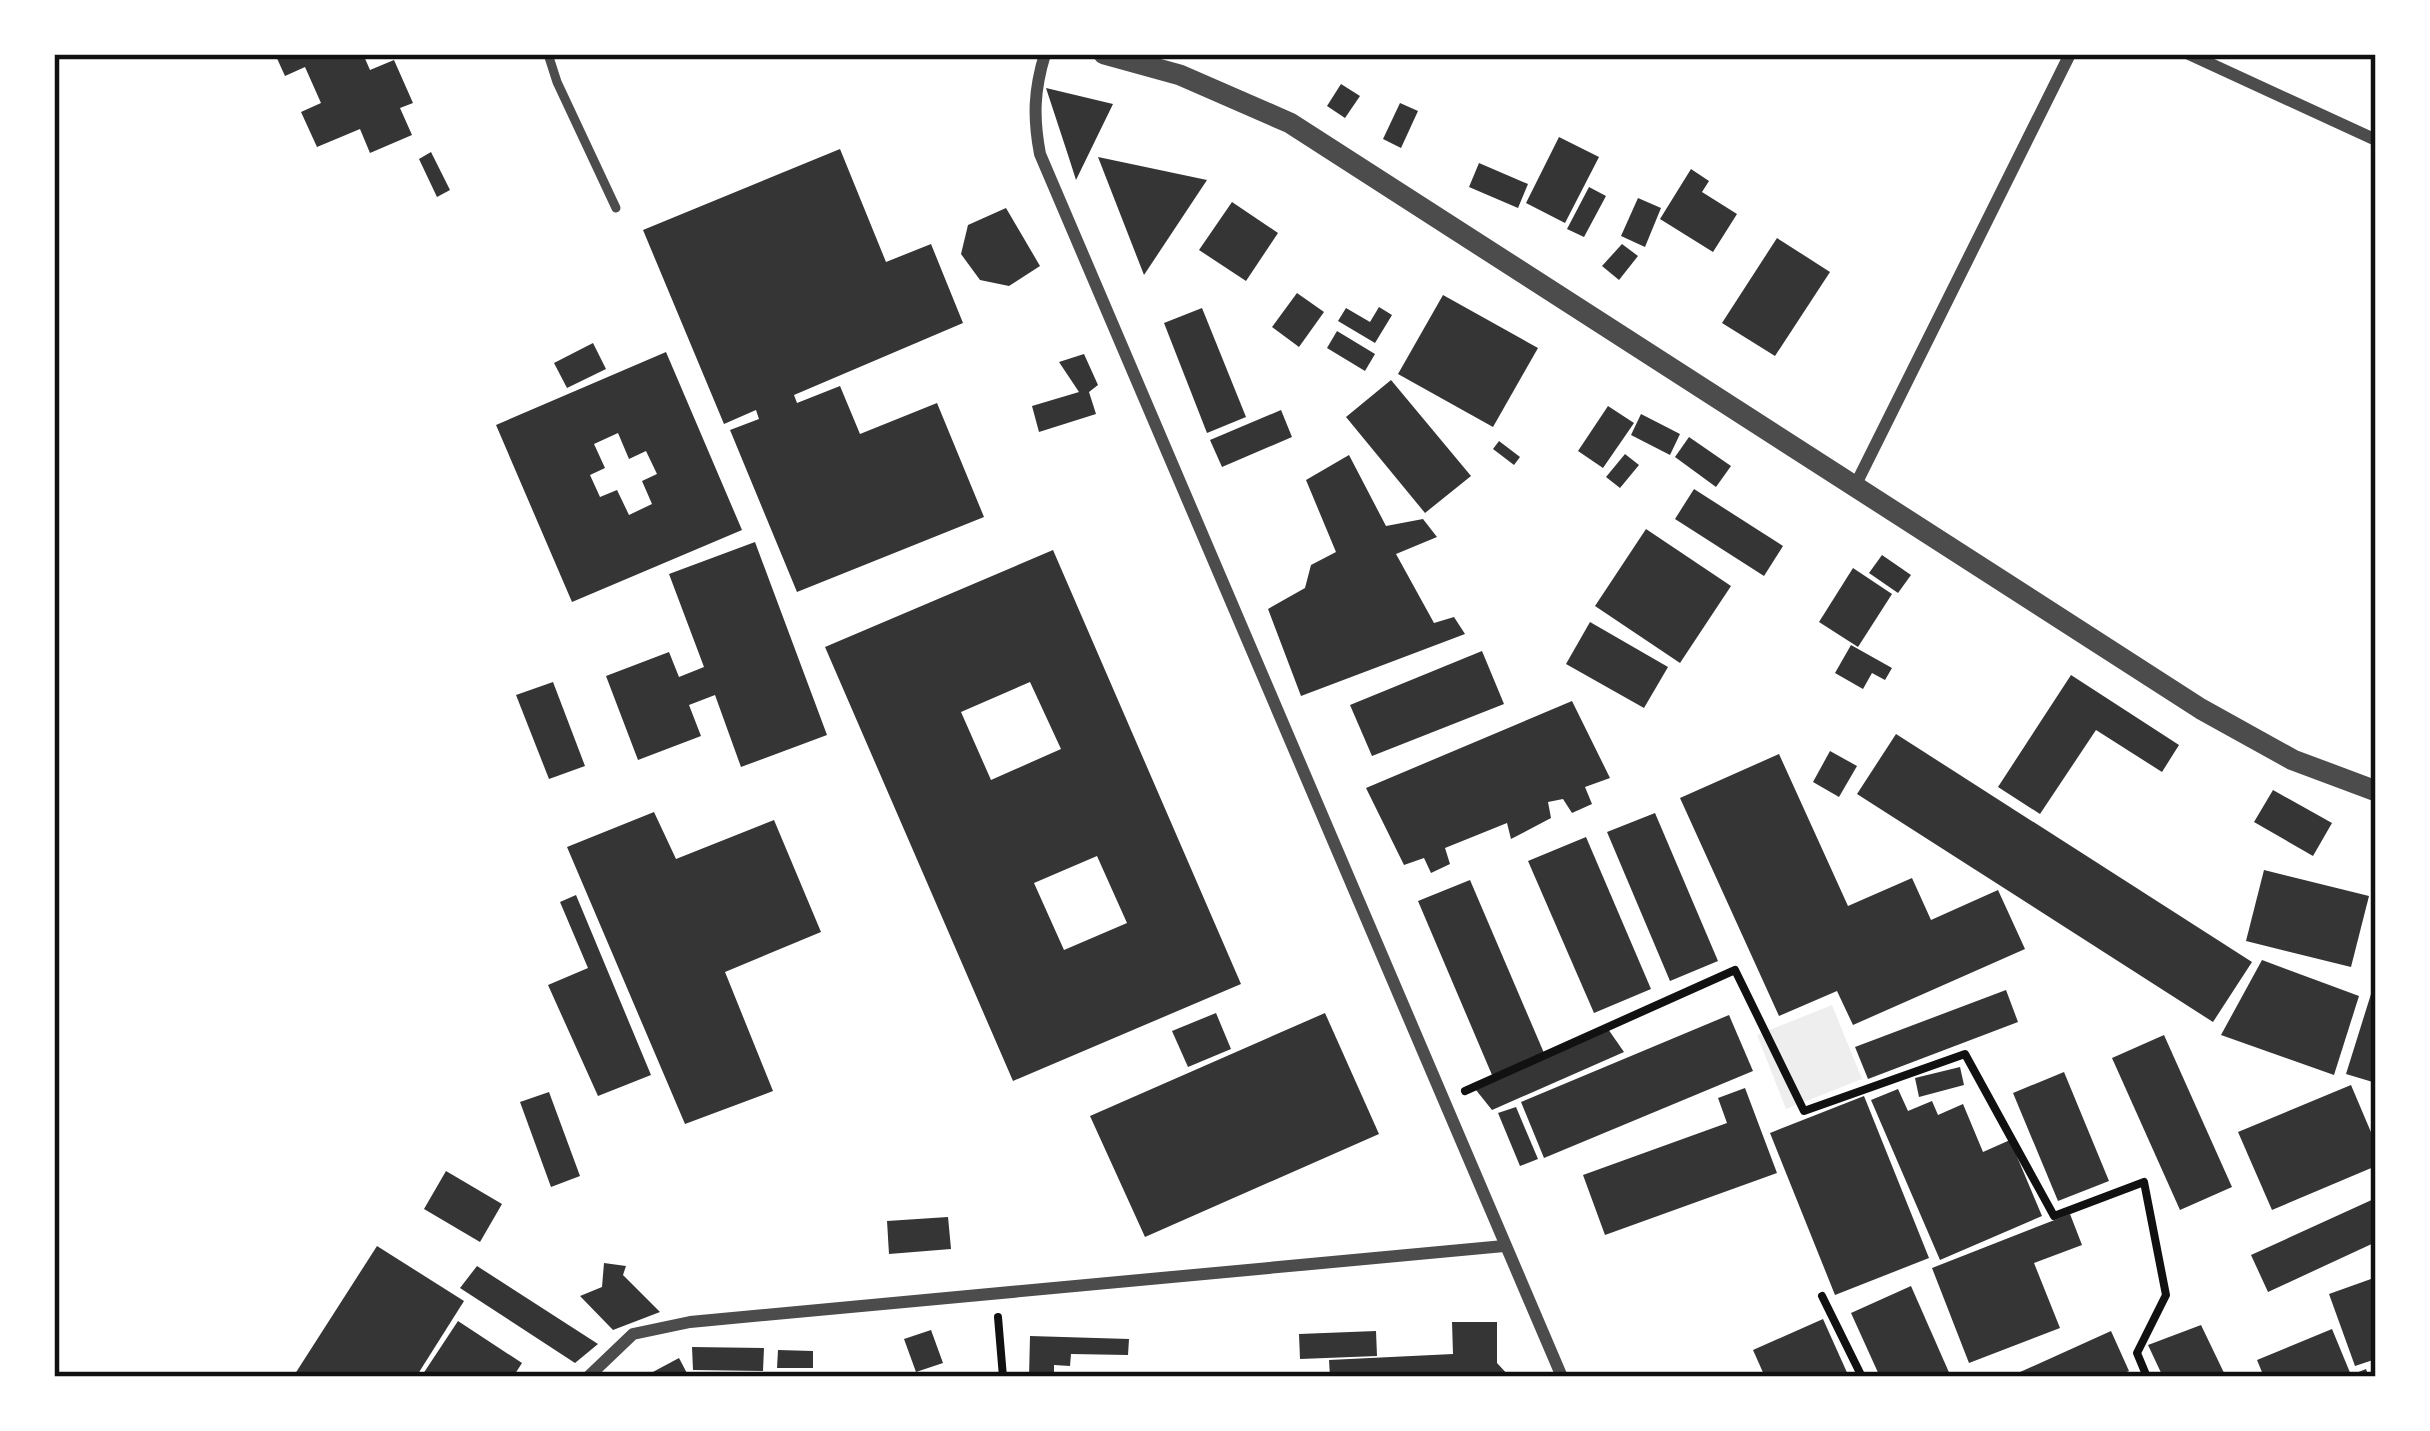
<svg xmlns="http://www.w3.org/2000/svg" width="2430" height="1431" viewBox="0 0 2430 1431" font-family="'DM Sans',sans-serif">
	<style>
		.green { fill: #eee }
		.building { fill: #353535; fill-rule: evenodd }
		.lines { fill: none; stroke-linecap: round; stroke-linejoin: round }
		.path { stroke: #111; stroke-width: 8 }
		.service { stroke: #4c4c4c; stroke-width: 9 }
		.minor { stroke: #4c4c4c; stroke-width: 12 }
		.tertiary { stroke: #4c4c4c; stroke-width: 21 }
		.neatline { fill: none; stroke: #111; stroke-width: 4.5 }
	</style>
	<rect width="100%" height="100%" fill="#fff"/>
	<path class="green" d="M1832,1005L1862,1079L1786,1109L1757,1035Z"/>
	<g class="building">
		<path d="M275,54H363L370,70L394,60L413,103L400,108L412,135L370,153L360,129L317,147L301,112L321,103L305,67L285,76Z"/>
		<path d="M1341,84L1360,96L1345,118L1327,106Z"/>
		<path d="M1046,88L1113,104L1076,180L1069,158Z"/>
		<path d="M1400,103L1418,111L1401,148L1383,139Z"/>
		<path d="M1559,137L1599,157L1565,223L1526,203Z"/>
		<path d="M840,149L886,262L931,244L963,323L794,395L797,403L840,386L860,434L937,403L984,517L797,592L730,430L759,419L756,410L724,424L643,230Z"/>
		<path d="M431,152L450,190L437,197L419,159Z"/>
		<path d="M1098,157L1207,180L1144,275Z"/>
		<path d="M1479,163L1528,184L1518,208L1469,187Z"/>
		<path d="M1691,169L1709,181L1702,192L1737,214L1713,252L1660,219Z"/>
		<path d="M1589,187L1606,196L1584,237L1567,229Z"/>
		<path d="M1638,198L1661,208L1645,247L1621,236Z"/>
		<path d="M1232,202L1278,233L1246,281L1199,250Z"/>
		<path d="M1006,208L1040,266L1009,286L980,280L961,254L968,225Z"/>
		<path d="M1777,238L1830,272L1775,356L1722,323Z"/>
		<path d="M1622,244L1638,256L1619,280L1602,266Z"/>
		<path d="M1297,293L1324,312L1299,347L1272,327Z"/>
		<path d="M1443,295L1538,348L1493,427L1398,374Z"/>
		<path d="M1379,307L1392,315L1375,343L1338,321L1346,308L1370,322Z"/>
		<path d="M1202,308L1246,417L1207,433L1164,323Z"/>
		<path d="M1337,331L1375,354L1365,371L1327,348Z"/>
		<path d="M593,343L606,369L567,388L554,363Z"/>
		<path d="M666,352L742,530L572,602L496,425ZM618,433L629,459L646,451L657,474L642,481L652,504L629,515L617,490L600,497L590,475L605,468L594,444Z"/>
		<path d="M1084,354L1098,385L1089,392L1096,414L1039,432L1032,406L1079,392L1059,362Z"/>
		<path d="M1391,380L1471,476L1425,513L1346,417Z"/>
		<path d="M1608,406L1634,423L1603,468L1578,451Z"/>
		<path d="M1281,410L1292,437L1222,467L1210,440Z"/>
		<path d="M1641,414L1680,434L1670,455L1631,435Z"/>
		<path d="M1689,437L1731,466L1716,487L1675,457Z"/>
		<path d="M1499,441L1520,457L1514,465L1493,449Z"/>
		<path d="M1625,454L1639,465L1620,488L1606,477Z"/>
		<path d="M1349,455L1386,526L1423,519L1437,537L1396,554L1434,623L1454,617L1465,634L1301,696L1268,609L1305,588L1311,565L1336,552L1306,480Z"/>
		<path d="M1694,489L1783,546L1764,576L1675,519Z"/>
		<path d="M1646,529L1731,586L1680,663L1595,606Z"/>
		<path d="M755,542L827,735L741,767L715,695L689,705L701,736L638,760L606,676L669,652L679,677L704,667L669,574Z"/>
		<path d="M1053,550L1241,984L1013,1081L825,647ZM1030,682L1061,749L991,780L961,712ZM1097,856L1127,923L1064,950L1034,883Z"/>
		<path d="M1882,555L1911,575L1898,593L1869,573Z"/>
		<path d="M1853,568L1892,594L1858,647L1819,622Z"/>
		<path d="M1590,622L1668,667L1644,708L1566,664Z"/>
		<path d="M1851,645L1892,668L1885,680L1872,673L1863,689L1835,673Z"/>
		<path d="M1482,651L1504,704L1372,756L1350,705Z"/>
		<path d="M2071,675L2179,745L2162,772L2096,730L2040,814L1998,787Z"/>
		<path d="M553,682L585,766L549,779L516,695Z"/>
		<path d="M1572,701L1610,778L1585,787L1592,804L1572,813L1563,799L1548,802L1551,818L1511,839L1507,823L1445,848L1450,864L1431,873L1424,858L1404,865L1366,788Z"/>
		<path d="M1896,734L2252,962L2213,1022L1857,794Z"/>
		<path d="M1830,751L1857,766L1839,797L1813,782Z"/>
		<path d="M1779,754L1848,906L1912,878L1931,920L1998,890L2025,949L1853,1025L1837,991L1779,1016L1680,798Z"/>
		<path d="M2273,790L2332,823L2313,856L2254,822Z"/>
		<path d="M654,812L676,859L774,820L821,932L725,972L773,1091L685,1124L567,847Z"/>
		<path d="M1655,813L1718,961L1670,981L1607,832Z"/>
		<path d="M1586,837L1651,989L1594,1013L1528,861Z"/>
		<path d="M2264,870L2369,896L2351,967L2246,941Z"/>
		<path d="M1470,880L1544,1053L1492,1075L1418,901Z"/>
		<path d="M576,895L651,1075L598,1096L548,985L588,968L560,902Z"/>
		<path d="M2262,960L2359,996L2334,1075L2221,1035Z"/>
		<path d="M2376,978V1083L2346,1074Z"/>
		<path d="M2006,990L2018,1022L1868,1079L1855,1047Z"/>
		<path d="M1216,1013L1231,1049L1188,1067L1172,1031Z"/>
		<path d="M1325,1013L1379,1134L1145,1237L1090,1116Z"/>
		<path d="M1729,1015L1753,1071L1544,1158L1521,1102Z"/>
		<path d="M1608,1029L1624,1052L1492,1110L1476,1090Z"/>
		<path d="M2164,1035L2232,1187L2180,1210L2112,1058Z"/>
		<path d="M1960,1067L1964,1085L1919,1097L1915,1078Z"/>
		<path d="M2064,1072L2109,1181L2058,1201L2013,1093Z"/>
		<path d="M2351,1085L2376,1144V1166L2272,1210L2238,1132Z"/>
		<path d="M1745,1088L1777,1173L1605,1235L1583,1175L1727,1123L1718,1098Z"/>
		<path d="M1898,1089L1908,1111L1932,1101L1938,1115L1963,1104L1983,1152L2010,1140L2042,1216L1940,1260L1871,1100Z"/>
		<path d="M549,1092L580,1176L551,1187L520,1102Z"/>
		<path d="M1864,1096L1929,1258L1835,1295L1770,1133Z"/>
		<path d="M1516,1107L1538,1159L1520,1166L1498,1113Z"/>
		<path d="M446,1171L502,1204L480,1242L424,1209Z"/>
		<path d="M2376,1198V1242L2268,1292L2251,1255Z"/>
		<path d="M2070,1214L2082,1245L2034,1263L2060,1328L1969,1363L1932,1268Z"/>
		<path d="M948,1217L951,1249L889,1254L887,1221Z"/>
		<path d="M377,1246L464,1301L416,1377H293Z"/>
		<path d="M604,1263L626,1266L623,1275L660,1312L613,1330L580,1296L602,1287Z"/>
		<path d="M477,1266L598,1344L575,1363L460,1288Z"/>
		<path d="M2371,1279L2376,1292V1359L2355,1366L2329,1294Z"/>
		<path d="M1911,1286L1951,1377H1880L1851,1313Z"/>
		<path d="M1823,1319L1849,1377H1765L1753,1350Z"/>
		<path d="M458,1321L522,1363L513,1377H421Z"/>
		<path d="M1452,1322H1497V1363L1510,1377H1330L1329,1360L1453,1354Z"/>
		<path d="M2201,1325L2226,1377H2163L2148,1345Z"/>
		<path d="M2332,1329L2351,1375L2366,1369L2369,1377H2264L2257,1360Z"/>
		<path d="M931,1330L943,1363L916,1372L904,1339Z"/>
		<path d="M1376,1331L1377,1356L1300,1359L1299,1334Z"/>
		<path d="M2111,1331L2129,1371L2116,1377H2009Z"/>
		<path d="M1030,1336L1129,1339L1128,1355L1071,1354L1070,1366L1054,1365V1377H1029Z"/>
		<path d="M692,1347L764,1348L763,1371L693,1370Z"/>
		<path d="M778,1350L813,1351V1368H777Z"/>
		<path d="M679,1358L689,1377H653L651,1373Z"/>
	</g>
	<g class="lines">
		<g class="path">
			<path d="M1465,1091L1735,970L1804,1111L1965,1054L2054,1216L2144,1182L2166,1295L2137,1353L2147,1377"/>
			<path d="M1822,1296L1862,1377"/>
			<path d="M998,1317L1003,1377"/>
		</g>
		<path class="service" d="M548,54L557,82L616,208"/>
		<g class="minor">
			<path d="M1045,54C1034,90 1033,117 1040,154L1562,1377"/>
			<path d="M2189,54L2376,140"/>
			<path d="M1855,486L2070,54"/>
			<path d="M588,1377L633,1334L690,1322L1504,1246"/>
		</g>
		<path class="tertiary" d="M1104,54L1180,75L1290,123L2201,709L2293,760L2376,791"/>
	</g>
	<rect width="2430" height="1431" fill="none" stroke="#ffffff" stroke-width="114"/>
	<rect x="57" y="57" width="2316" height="1317" class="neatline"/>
</svg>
